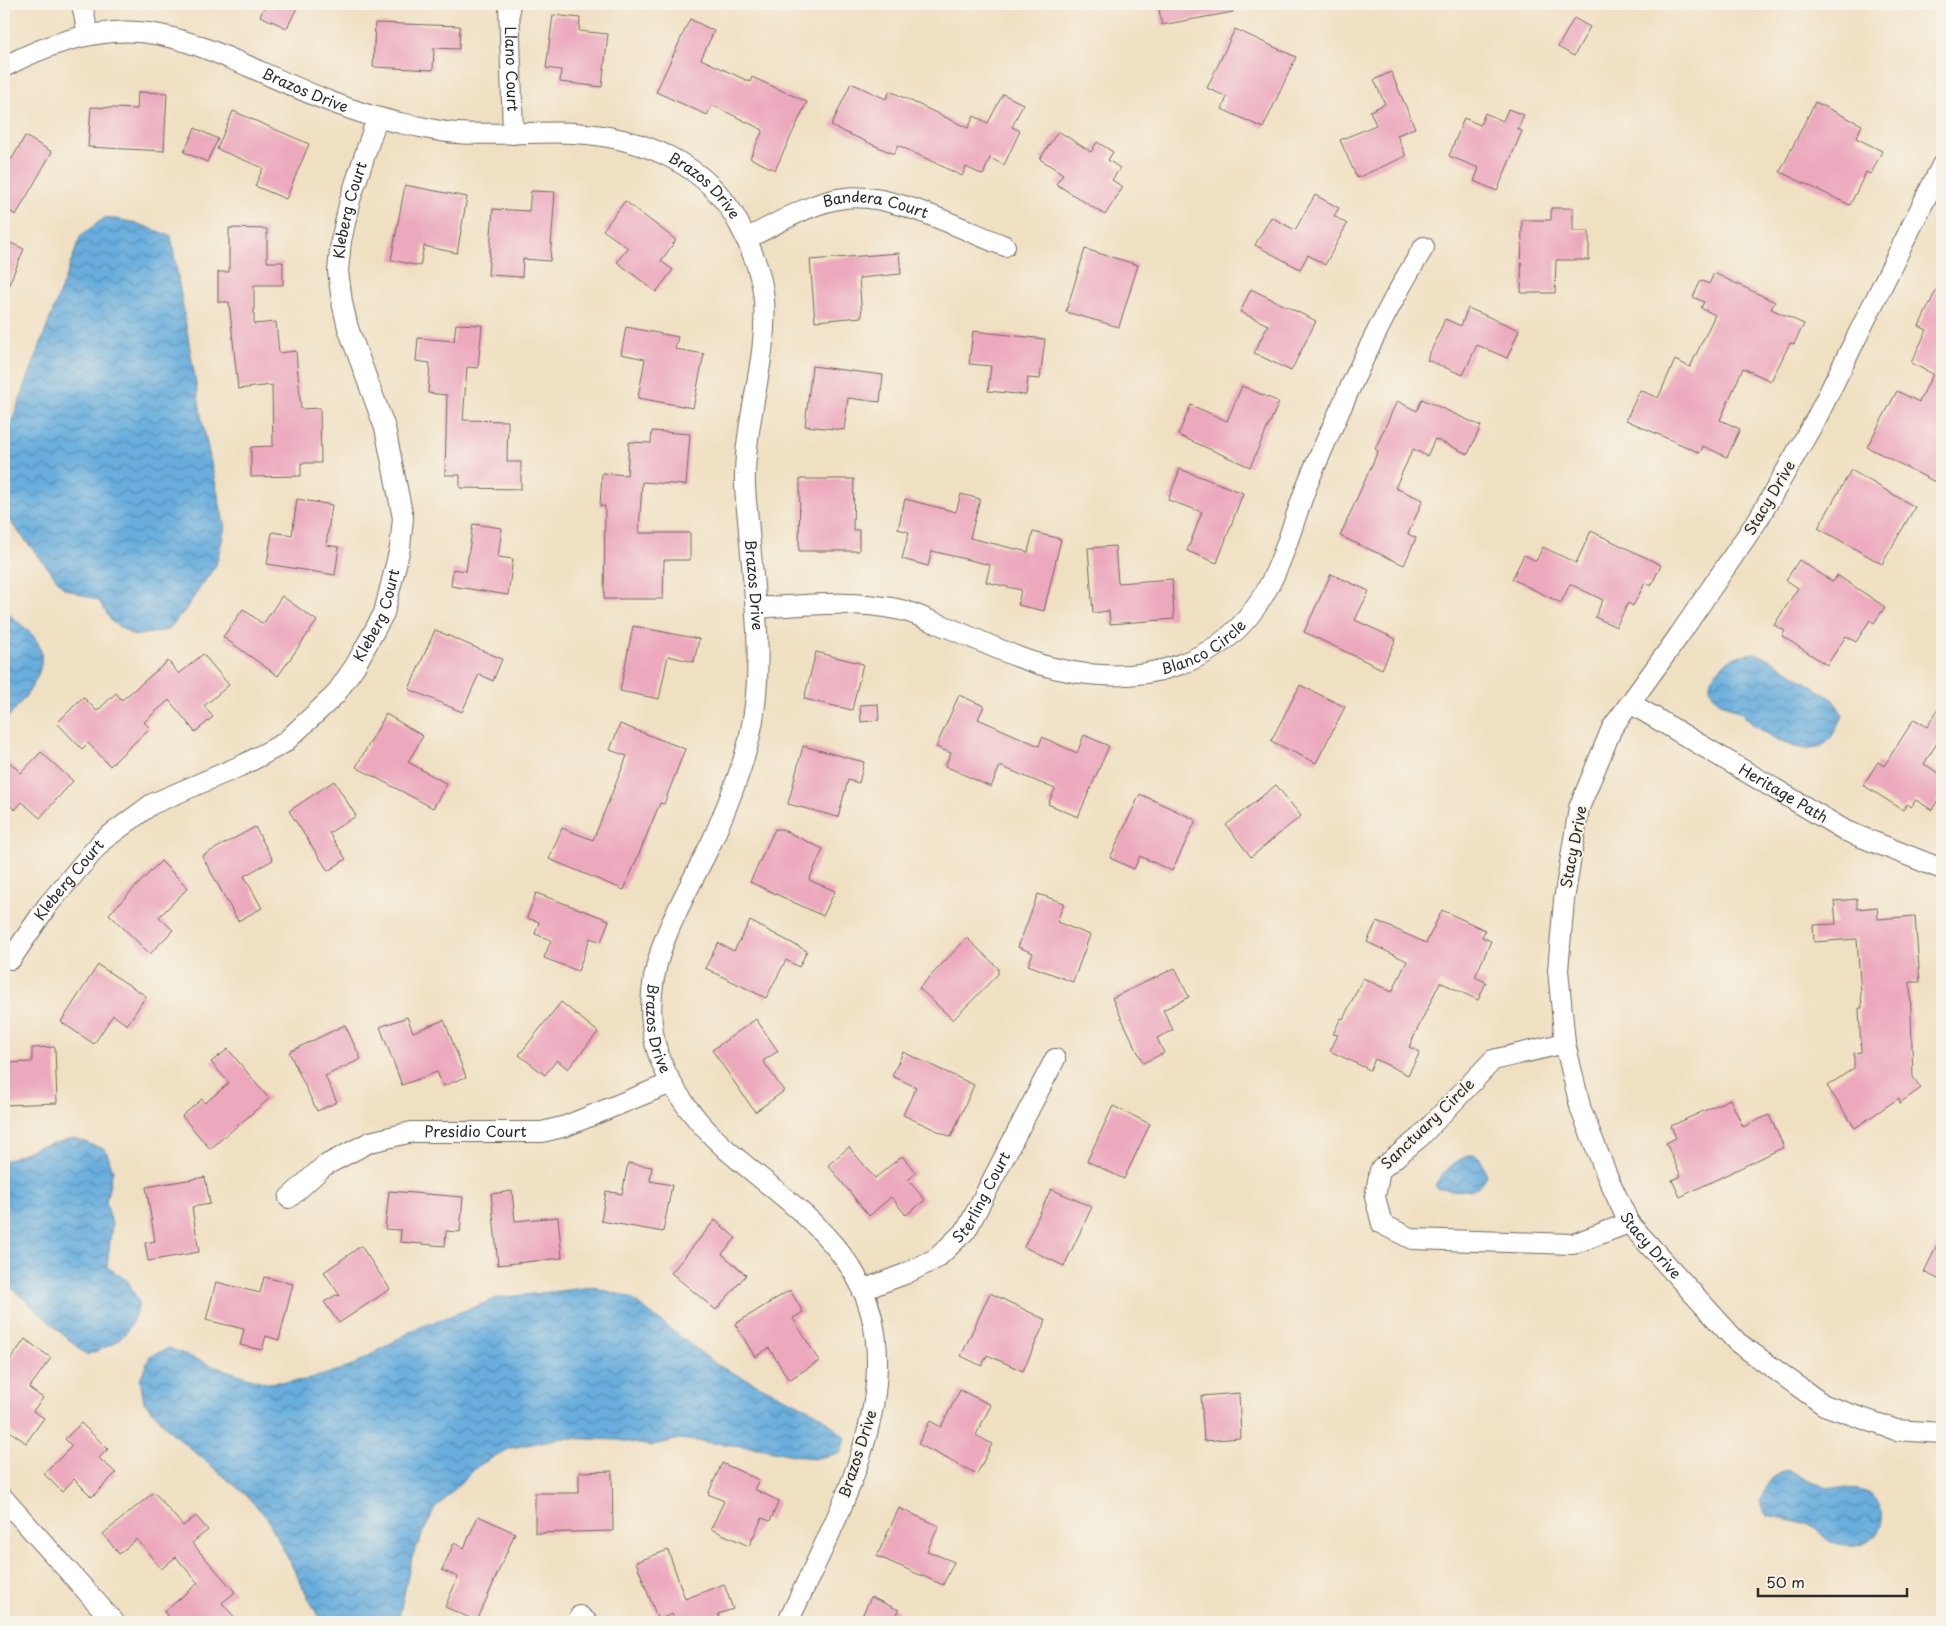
<svg xmlns="http://www.w3.org/2000/svg" width="1946" height="1626" viewBox="0 0 1946 1626" font-family="'Playpen Sans',sans-serif">
	<style>
		.water { fill: url(#water-waves); stroke: #496c84 }
		.building { fill: #eca8bd }
		.lines { fill: none; stroke-linecap: round; stroke-linejoin: round }
		.minor-casing { stroke: #706a60; stroke-width: 22 }
		.minor { stroke: #fff; stroke-width: 20 }
		.labels { text-anchor: middle; stroke-width: 4; stroke-linejoin: round; paint-order: stroke }
		.street-label { font-size: 15px; fill: #2b2b2b; stroke: #f7f3e8 }
	</style>
	<defs>
		<pattern id="water-waves" width="16" height="10" patternUnits="userSpaceOnUse" patternTransform="scale(1.25)"><rect width="16" height="10" fill="#67addd"/><path d="M0 5q4-4 8 0t8 0" fill="none" stroke="#558db3"/></pattern>
	</defs>
	<rect width="100%" height="100%" fill="#f7f3e8"/>
	<filter id="ink" filterUnits="userSpaceOnUse"><feTurbulence type="fractalNoise" baseFrequency=".02" numOctaves="2"/><feDisplacementMap in="SourceGraphic" scale="10" xChannelSelector="R" yChannelSelector="G"/><feConvolveMatrix kernelMatrix="1 2 1 2 8 2 1 2 1" color-interpolation-filters="sRGB"/></filter>
	<filter id="wash" filterUnits="userSpaceOnUse"><feTurbulence type="fractalNoise" baseFrequency=".0096" numOctaves="4" result="noise"/><feDisplacementMap in="SourceGraphic" scale="20" xChannelSelector="R" yChannelSelector="G"/><feGaussianBlur stdDeviation="1.12" result="paint"/><feColorMatrix in="noise" values="0 0 0 0 0 0 0 0 0 0 0 0 0 0 0 0 0 1.4 0 .05"/><feComposite in="paint" operator="in"/></filter>
	<g filter="url(#wash)">
		<rect width="100%" height="100%" fill="#f0e0c2"/>
		<g class="water">
			<path d="M106,217L136,223L171,236L202,420L225,528L216,565L185,610L168,630L134,636L112,622L99,601L64,588L4,514V443L81,235Z"/>
			<path d="M4,606C11,620 25,625 34,637C57,666 22,701 4,722Z"/>
			<path d="M1756,653L1775,662L1834,700L1843,716C1837,727 1830,745 1817,748C1796,753 1770,737 1754,725C1749,722 1745,716 1740,712C1729,706 1710,701 1710,685C1710,678 1714,674 1719,669C1729,657 1741,654 1756,653Z"/>
			<path d="M74,1138L106,1150L113,1170L106,1201L112,1224L107,1267L128,1281L139,1303C128,1339 120,1342 86,1355L4,1281V1161L38,1147Z"/>
			<path d="M1475,1154L1480,1158L1487,1175C1478,1196 1458,1190 1439,1189L1435,1186C1440,1173 1461,1155 1475,1154Z"/>
			<path d="M593,1287L629,1297L717,1365L817,1413L845,1437L841,1453L813,1459L758,1448L679,1439L650,1446L618,1440L560,1438L508,1449L478,1466L434,1510L412,1557L398,1622H321L267,1518L246,1495L172,1433L144,1402L140,1379L150,1356L169,1348L213,1366L266,1383L306,1380L350,1367L415,1329L498,1298Z"/>
			<path d="M1788,1469C1801,1477 1813,1484 1829,1487C1843,1490 1860,1485 1873,1495C1881,1502 1883,1509 1882,1519C1881,1543 1850,1554 1830,1541C1823,1537 1817,1529 1809,1525C1797,1520 1781,1518 1768,1515L1760,1502C1766,1485 1771,1475 1788,1469Z"/>
		</g>
		<g id="blocks">
			<g class="building">
				<path d="M266,4H299L287,28L260,16Z"/>
				<path d="M1158,4H1232L1233,12L1162,25Z"/>
				<path d="M553,15L580,18L579,31L608,34L602,87L560,82L561,70L546,68Z"/>
				<path d="M1574,18L1590,27L1574,56L1558,47Z"/>
				<path d="M690,19L714,31L701,59L750,82L752,77L807,102L775,170L750,158L763,130L712,105L707,115L656,92Z"/>
				<path d="M375,23L460,26L459,49L434,48L433,70L373,67Z"/>
				<path d="M1235,29L1296,57L1263,128L1222,109L1227,97L1207,88Z"/>
				<path d="M1391,72L1415,128L1397,135L1406,156L1357,178L1340,140L1376,125L1370,111L1385,104L1374,80Z"/>
				<path d="M851,83L886,99L890,91L968,128L974,116L988,123L1003,94L1023,104L1012,127L1020,131L1004,165L990,158L983,175L966,167L962,176L898,145L894,154L831,126Z"/>
				<path d="M138,92L167,93L164,151L88,147L91,107L137,109Z"/>
				<path d="M1815,102L1862,125L1856,138L1882,151L1871,174L1866,172L1850,205L1780,172Z"/>
				<path d="M1508,109L1524,115L1518,129L1522,131L1497,191L1474,181L1479,168L1449,156L1464,118L1480,125L1485,113L1503,121Z"/>
				<path d="M233,111L309,144L286,199L255,186L263,168L217,149Z"/>
				<path d="M195,128L218,139L207,162L184,152Z"/>
				<path d="M1058,131L1091,152L1097,142L1113,152L1108,160L1120,168L1112,180L1123,187L1105,215L1056,184L1063,174L1040,159Z"/>
				<path d="M25,136L52,152L16,215L4,208V154L12,159Z"/>
				<path d="M405,185L467,197L457,253L424,246L420,266L391,260Z"/>
				<path d="M531,191L555,192L550,261L523,259L522,277L488,275L493,209L529,211Z"/>
				<path d="M1315,195L1339,208L1334,216L1347,224L1325,265L1308,255L1300,269L1255,245L1271,217L1295,230Z"/>
				<path d="M625,201L676,240L661,261L673,270L656,292L617,262L628,248L603,230Z"/>
				<path d="M1551,208H1573V231H1589V260H1556L1555,293H1521L1522,220H1551Z"/>
				<path d="M229,228L267,229V262H283V285H254V324L276,322L279,353L296,351L301,409L320,408L321,463H301V476L251,477V447L273,446L272,385L238,389L229,302H218V272H229Z"/>
				<path d="M4,240L24,249L4,296Z"/>
				<path d="M1085,249L1138,265L1119,327L1066,312Z"/>
				<path d="M899,253L901,274L859,278L862,317L815,321L810,260Z"/>
				<path d="M1714,273L1775,302L1771,309L1804,324L1794,344L1790,343L1771,381L1743,368L1720,420L1740,429L1727,457L1703,446L1700,453L1626,420L1640,390L1658,398L1675,360L1690,367L1715,315L1701,308L1704,302L1693,297L1701,280L1709,284Z"/>
				<path d="M1942,278V472L1937,483L1867,447L1897,391L1919,402L1933,374L1911,363L1927,330L1919,326Z"/>
				<path d="M1251,289L1316,321L1291,371L1254,353L1268,325L1240,312Z"/>
				<path d="M1468,308L1519,330L1507,358L1477,345L1463,375L1427,360L1445,319L1461,326Z"/>
				<path d="M456,324L482,325L478,368L467,367L463,420L508,421L507,462H521V489L460,488V475H445L447,395L428,393L430,363L416,361L418,338L454,341Z"/>
				<path d="M626,327L678,337L675,349L704,354L693,408L638,398L645,359L621,354Z"/>
				<path d="M973,331L1045,339L1040,379L1028,378L1026,395L988,391L991,366L969,364Z"/>
				<path d="M812,366L883,375L880,402L848,398L844,430L805,426Z"/>
				<path d="M1242,386L1279,402L1250,467L1178,435L1191,405L1227,421Z"/>
				<path d="M1422,399L1481,426L1468,454L1435,439L1427,456L1413,449L1395,488L1423,500L1408,534L1416,538L1404,565L1340,536L1378,451L1375,449L1397,401L1417,411Z"/>
				<path d="M652,431L690,434L686,485L642,482L639,533H690V560H664L663,599H604L605,506H600L602,473L627,475L629,442L651,443Z"/>
				<path d="M1180,469L1243,493L1217,563L1187,551L1202,512L1168,500Z"/>
				<path d="M1851,470L1915,507L1882,564L1818,528Z"/>
				<path d="M800,479H854L853,530H859V551H799Z"/>
				<path d="M961,494L980,499L970,538L1028,552L1033,532L1061,539L1044,611L1018,605L1021,590L986,582L990,565L932,551L928,566L902,559L909,532L898,529L905,499L956,512Z"/>
				<path d="M297,499L332,505L326,545L339,547L335,575L267,564L272,532L292,535Z"/>
				<path d="M473,524L502,528L498,557L513,559L508,595L451,586L453,569L466,571Z"/>
				<path d="M1591,531L1661,565L1651,586L1645,583L1633,606L1628,603L1616,627L1595,617L1603,600L1570,584L1561,603L1512,579L1524,555L1536,561L1543,547L1576,563Z"/>
				<path d="M1115,546L1118,583L1172,579L1174,619L1110,624L1109,611L1093,613L1088,548Z"/>
				<path d="M1799,560L1833,582L1837,575L1885,607L1874,623L1870,620L1856,642L1846,636L1827,665L1782,636L1785,631L1774,625L1798,588L1786,580Z"/>
				<path d="M1331,574L1369,591L1355,620L1396,639L1382,669L1304,632Z"/>
				<path d="M282,596L317,621L278,676L223,637L243,609L263,624Z"/>
				<path d="M633,626L699,639L694,662L668,656L659,699L620,691Z"/>
				<path d="M435,630L502,659L493,681L479,674L462,712L409,689Z"/>
				<path d="M816,652L863,664L852,710L804,699Z"/>
				<path d="M203,654L229,685L204,706L213,717L195,732L169,700L144,722L150,728L110,766L88,743L82,749L57,723L83,697L97,711L116,693L122,700L168,661L179,674Z"/>
				<path d="M1300,685L1345,707L1316,763L1271,741Z"/>
				<path d="M959,695L984,706L978,719L1039,746L1042,737L1077,753L1084,735L1109,746L1078,817L1048,804L1055,789L1000,766L991,787L945,766L951,753L936,747Z"/>
				<path d="M1942,703V735L1924,764L1942,775V793L1932,810L1916,800L1911,807L1907,804L1903,810L1863,785L1878,762L1884,766L1914,719L1927,727Z"/>
				<path d="M878,704L879,720L861,722L860,705Z"/>
				<path d="M386,714L423,736L408,762L447,784L433,808L356,767Z"/>
				<path d="M620,724L685,749L664,804L660,803L624,890L549,859L562,828L593,840L627,756L610,750Z"/>
				<path d="M803,746L864,762L859,783L848,780L838,817L788,804Z"/>
				<path d="M41,752L73,781L40,818L22,802L15,810L4,800V757L21,773Z"/>
				<path d="M334,781L356,816L329,833L346,859L328,871L289,811Z"/>
				<path d="M1276,785L1301,816L1251,857L1226,825Z"/>
				<path d="M1140,794L1196,820L1172,871L1140,856L1134,869L1110,858Z"/>
				<path d="M255,827L273,860L244,876L262,908L238,921L202,856Z"/>
				<path d="M775,829H781L823,849L809,880L835,891L823,916L750,882Z"/>
				<path d="M161,861L188,888L159,917L173,930L150,954L109,914Z"/>
				<path d="M536,893L609,920L601,942L590,938L578,971L544,958L551,940L535,934L539,922L527,918Z"/>
				<path d="M1038,894L1064,903L1057,922L1090,935L1073,982L1028,965L1033,953L1018,947Z"/>
				<path d="M1857,899V909L1877,907L1878,919L1915,916L1920,982H1910L1913,1077L1921,1088L1900,1103L1899,1098L1855,1128L1827,1086L1854,1068V1053L1861,1052L1859,1008H1862L1857,939L1814,942L1813,925L1836,924L1834,901Z"/>
				<path d="M1442,910L1485,930L1482,937L1491,941L1475,977L1486,982L1478,1000L1440,982L1409,1047L1420,1052L1408,1075L1375,1059L1370,1070L1330,1051L1338,1035L1333,1034L1341,1018L1343,1019L1363,978L1392,992L1407,961L1367,942L1377,921L1426,943Z"/>
				<path d="M750,921L807,951L799,967L786,960L766,998L705,968L718,943L734,951Z"/>
				<path d="M967,938L998,968V974L953,1020L919,988Z"/>
				<path d="M98,965L146,996L127,1025L113,1015L94,1044L61,1022Z"/>
				<path d="M1175,968L1189,997L1163,1010L1173,1030L1157,1038L1164,1053L1143,1063L1112,998Z"/>
				<path d="M561,1002L598,1032L568,1069L557,1060L545,1075L519,1055Z"/>
				<path d="M407,1017L413,1032L444,1020L466,1077L443,1086L437,1072L402,1085L380,1027Z"/>
				<path d="M756,1019L778,1051L763,1061L784,1091L755,1112L712,1050Z"/>
				<path d="M345,1025L361,1059L325,1076L337,1102L317,1111L289,1052Z"/>
				<path d="M55,1047L57,1103L4,1105V1063L32,1062V1048Z"/>
				<path d="M228,1049L269,1099L210,1149L182,1116L202,1099L205,1103L229,1083L211,1062Z"/>
				<path d="M903,1052L974,1085L951,1137L903,1115L916,1087L892,1076Z"/>
				<path d="M1730,1099L1743,1127L1769,1115L1784,1147L1680,1197L1672,1180L1681,1176L1666,1143L1676,1138L1671,1126Z"/>
				<path d="M1113,1106L1150,1124L1124,1179L1087,1161Z"/>
				<path d="M849,1147L875,1178L902,1156L916,1173L908,1180L925,1200L906,1215L891,1197L869,1216L828,1165Z"/>
				<path d="M628,1163L652,1167L650,1181L672,1185L663,1232L601,1221L606,1191L622,1194Z"/>
				<path d="M205,1177L210,1204L192,1207L199,1252L148,1261L145,1243L155,1241L146,1187Z"/>
				<path d="M1051,1189L1092,1207L1064,1266L1024,1247Z"/>
				<path d="M389,1191L463,1197L460,1232L446,1231L445,1246L400,1242L401,1230L385,1229Z"/>
				<path d="M512,1191L515,1221L558,1217L562,1258L498,1265L491,1194Z"/>
				<path d="M715,1220L736,1238L722,1254L746,1275L716,1310L671,1273Z"/>
				<path d="M1942,1235V1281L1924,1272Z"/>
				<path d="M361,1246L390,1289L339,1323L324,1302L336,1295L340,1296L324,1272Z"/>
				<path d="M264,1277L293,1284L279,1340L266,1336L262,1350L240,1345L244,1329L206,1320L216,1282L260,1293Z"/>
				<path d="M790,1290L803,1312L793,1318L819,1361L789,1380L769,1348L755,1357L735,1324Z"/>
				<path d="M990,1293L1046,1320L1023,1371L987,1355L982,1366L961,1356Z"/>
				<path d="M25,1339L51,1358L29,1388L43,1398L33,1411L44,1418L26,1443L4,1427V1369Z"/>
				<path d="M960,1390L991,1405L976,1435L992,1444L977,1474L918,1444L930,1421L941,1427Z"/>
				<path d="M1239,1393L1241,1438L1204,1441L1201,1396Z"/>
				<path d="M81,1423L108,1449L99,1458L116,1473L92,1497L74,1479L62,1492L44,1474L72,1446L65,1439Z"/>
				<path d="M722,1463L759,1480L754,1489L779,1501L770,1521L762,1518L749,1546L711,1529L724,1501L708,1494Z"/>
				<path d="M612,1471L613,1531L535,1533V1493H579V1472Z"/>
				<path d="M154,1492L183,1526L196,1516L208,1530L192,1543L235,1592L222,1603L239,1622H173L164,1612L198,1583L176,1557L161,1569L137,1539L119,1554L103,1534Z"/>
				<path d="M899,1508L939,1526L927,1551L954,1562L943,1585L877,1556Z"/>
				<path d="M478,1516L515,1533L477,1621L445,1607L458,1577L442,1570L454,1543L464,1548Z"/>
				<path d="M668,1550L685,1599L724,1584L733,1609L718,1614L721,1622H675L672,1614L658,1620L636,1562Z"/>
				<path d="M871,1597L899,1610L894,1622H859Z"/>
			</g>
		</g>
	</g>
	<g filter="url(#ink)">
		<use href="#blocks" fill-opacity="0" stroke="#706a60" stroke-width="1"/>
		<g class="lines">
			<defs>
				<g id="minor">
					<path d="M82,4L88,35"/>
					<path id="s1" d="M509,4L513,134"/>
					<path id="s2" d="M4,67C51,42 107,24 160,35C191,41 219,54 248,66C297,88 347,112 400,123C419,126 438,132 457,133C496,136 535,131 574,133C640,137 707,162 739,224C751,248 762,273 764,300C768,358 746,416 745,474C744,493 748,513 749,532C755,600 765,673 749,740C741,772 726,809 713,839C685,899 645,954 652,1024C656,1073 692,1119 728,1151C771,1188 822,1222 853,1271C919,1380 834,1521 788,1622"/>
					<path id="s3" d="M1942,165L1817,417L1759,518L1678,637L1612,728L1579,808L1564,900L1558,970L1565,1043L1581,1110L1608,1178L1629,1223L1737,1342L1824,1405L1896,1430L1942,1433"/>
					<path id="s4" d="M746,239C777,224 810,202 845,198C891,192 961,229 1005,246"/>
					<path id="s5" d="M756,608C804,605 853,599 901,610C911,612 921,617 931,621C973,636 1015,660 1058,669C1140,687 1223,668 1266,591C1287,554 1295,512 1312,473C1347,394 1378,321 1424,247"/>
					<path id="s6" d="M1630,703L1846,831L1942,869"/>
					<path id="s7" d="M11,959L47,906L102,841L152,804L245,764L284,743L335,695L355,666L384,613L400,548L403,518L385,428L348,328L342,302L338,271L341,241L350,200L377,118"/>
					<path d="M1565,1043L1493,1060L1420,1137L1380,1170L1375,1197L1382,1224L1412,1239L1573,1244L1629,1223"/>
					<path id="s8" d="M289,1198L324,1166L370,1142L412,1132H542L566,1126L671,1083"/>
					<path id="s9" d="M862,1290L905,1274L937,1258L967,1229L1055,1059"/>
					<path d="M4,1499L114,1622"/>
					<path d="M580,1616L587,1622"/>
				</g>
			</defs>
			<use href="#minor" class="minor-casing"/>
			<use href="#minor" class="minor"/>
		</g>
	</g>
	<g class="labels">
		<g class="street-label">
			<text dy="5" stroke="none"><textPath href="#s1" startOffset="65">Llano Court</textPath></text>
			<text dy="5" stroke="none"><textPath href="#s2" startOffset="318">Brazos Drive</textPath></text>
			<text dy="5" stroke="none"><textPath href="#s2" startOffset="738">Brazos Drive</textPath></text>
			<text dy="5" stroke="none"><textPath href="#s7" startOffset="938">Kleberg Court</textPath></text>
			<text dy="5" stroke="none"><textPath href="#s4" startOffset="139">Bandera Court</textPath></text>
			<text transform="translate(1770 498) rotate(-59)" y="5">Stacy Drive</text>
			<text dy="5" stroke="none"><textPath href="#s2" startOffset="1158">Brazos Drive</textPath></text>
			<text dy="5" stroke="none"><textPath href="#s7" startOffset="518">Kleberg Court</textPath></text>
			<text dy="5" stroke="none"><textPath href="#s5" startOffset="466">Blanco Circle</textPath></text>
			<text dy="5" stroke="none"><textPath href="#s6" startOffset="178">Heritage Path</textPath></text>
			<text transform="translate(1574 847) rotate(-79)" y="5">Stacy Drive</text>
			<text dy="5" stroke="none"><textPath href="#s7" startOffset="98">Kleberg Court</textPath></text>
			<text dy="5" stroke="none"><textPath href="#s2" startOffset="1622">Brazos Drive</textPath></text>
			<text transform="translate(1428 1124) rotate(-44)" y="5">Sanctuary Circle</text>
			<text dy="5" stroke="none"><textPath href="#s8" startOffset="206">Presidio Court</textPath></text>
			<text dy="5" stroke="none"><textPath href="#s9" startOffset="158">Sterling Court</textPath></text>
			<text dy="5" stroke="none"><textPath href="#s3" startOffset="1200">Stacy Drive</textPath></text>
			<text transform="translate(858 1454) rotate(-72)" y="5">Brazos Drive</text>
		</g>
	</g>
	<rect width="1946" height="1626" fill="none" stroke="#f7f3e8" stroke-width="20"/>
	<path d="M1758 1588v8h149v-8" fill="none" stroke="#2b2b2b" stroke-width="2.5"/>
	<text x="1766" y="1588" font-size="15" fill="#2b2b2b" stroke="#f7f3e8" stroke-width="4" paint-order="stroke">50 m</text>
</svg>
